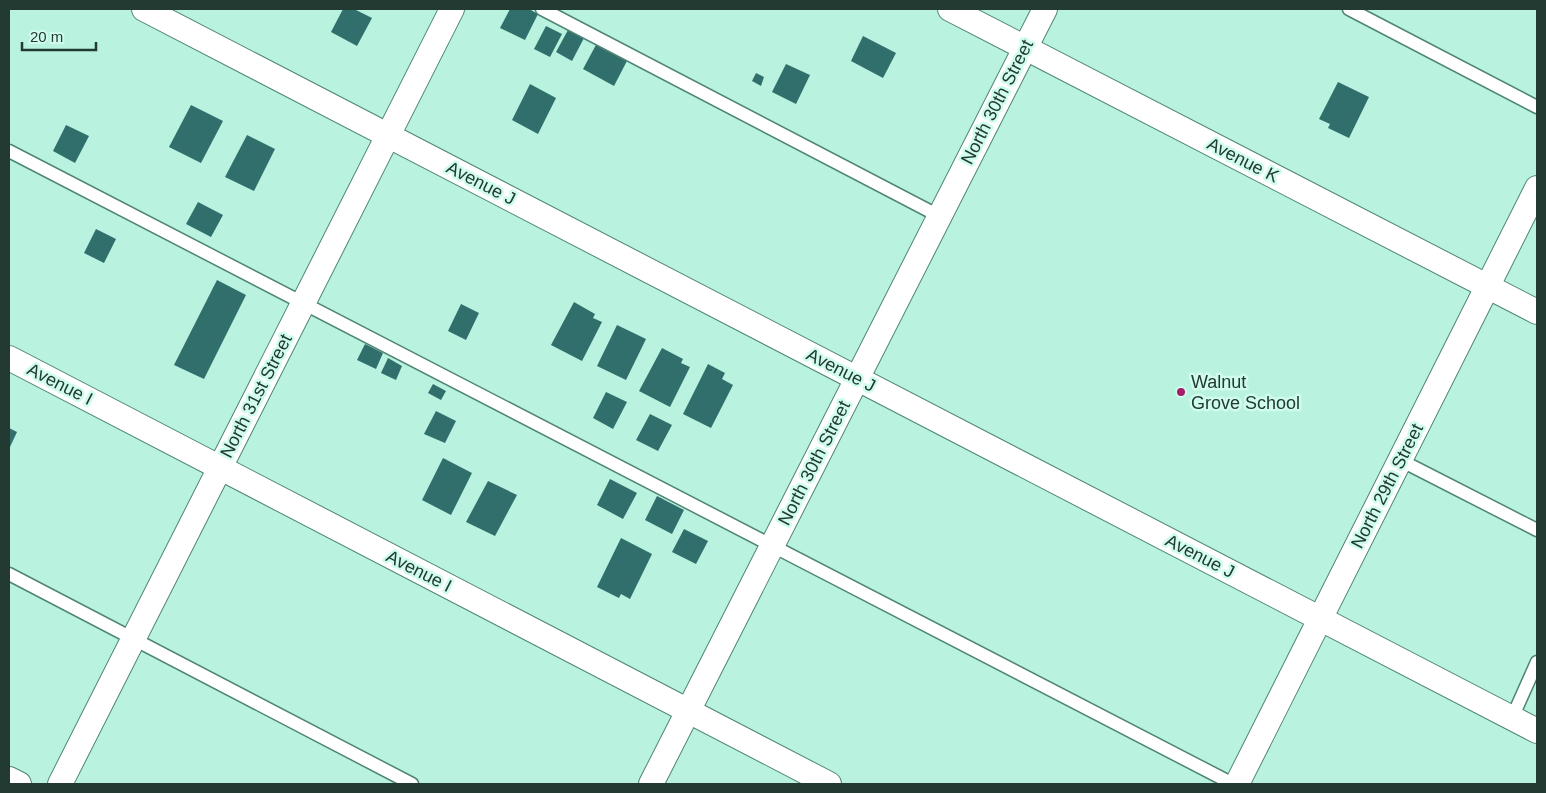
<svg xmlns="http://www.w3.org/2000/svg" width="1546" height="793" viewBox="0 0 1546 793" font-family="Arial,sans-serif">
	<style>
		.building { fill: #316f6c }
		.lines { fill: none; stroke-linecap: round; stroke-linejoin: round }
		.lane-casing { stroke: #4f8574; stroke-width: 15 }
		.street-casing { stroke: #4f8574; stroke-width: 26 }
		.lane { stroke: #fff; stroke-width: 12 }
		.street { stroke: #fff; stroke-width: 24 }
		.poi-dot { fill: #a41e69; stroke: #cffced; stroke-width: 2 }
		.labels { text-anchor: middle; stroke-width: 5; stroke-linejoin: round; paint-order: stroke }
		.street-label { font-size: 18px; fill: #233a33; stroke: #cffced }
		.poi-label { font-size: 18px; fill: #233a33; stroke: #cffced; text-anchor: start }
	</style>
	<rect width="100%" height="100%" fill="#b9f2df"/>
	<g class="building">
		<path d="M343,9H354L372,18L357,46L331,32Z"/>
		<path d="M510,9H529L538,14L525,40L500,28Z"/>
		<path d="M546,26L562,34L550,57L534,49Z"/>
		<path d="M568,30L584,38L572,61L556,52Z"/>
		<path d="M863,36L896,53L883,78L851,61Z"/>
		<path d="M597,43L628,59L614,86L583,69Z"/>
		<path d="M786,64L810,75L796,104L772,92Z"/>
		<path d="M756,73L764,77L761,86L752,81Z"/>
		<path d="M1338,82L1369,97L1349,138L1328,128L1330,124L1319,119Z"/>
		<path d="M530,84L556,98L538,134L512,120Z"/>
		<path d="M191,105L223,121L201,163L169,147Z"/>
		<path d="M66,125L89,136L75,163L53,151Z"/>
		<path d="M247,135L275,149L254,191L225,177Z"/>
		<path d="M198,202L223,215L211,237L186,224Z"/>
		<path d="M96,229L116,239L104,263L84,253Z"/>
		<path d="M217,280L246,295L204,379L174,365Z"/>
		<path d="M574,302L595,314L593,318L602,322L582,361L551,345Z"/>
		<path d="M461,304L479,313L466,340L448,331Z"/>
		<path d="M617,325L646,339L626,380L597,366Z"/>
		<path d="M365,344L383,353L376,369L357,360Z"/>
		<path d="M662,348L683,359L681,363L690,367L670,407L639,391Z"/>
		<path d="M388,358L402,366L396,380L381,373Z"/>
		<path d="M708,364L725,373L722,379L733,385L711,428L683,414Z"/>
		<path d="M433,384L446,391L441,400L428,393Z"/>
		<path d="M606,392L627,402L613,429L593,418Z"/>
		<path d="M436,411L456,421L445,443L424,434Z"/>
		<path d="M650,414L672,425L658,451L636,440Z"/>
		<path d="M9,428L17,432L9,449Z"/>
		<path d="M443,458L472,473L451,515L422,500Z"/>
		<path d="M610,479L637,493L623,519L597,505Z"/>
		<path d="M488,481L517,495L495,536L466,522Z"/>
		<path d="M657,496L684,510L672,534L645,520Z"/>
		<path d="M684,529L708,541L696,564L672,552Z"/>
		<path d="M621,538L652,554L630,599L621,594L619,598L597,587Z"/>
	</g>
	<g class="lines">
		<defs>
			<g id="lane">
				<path d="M542,9L939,216"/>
				<path d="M1349,9L1537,107"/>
				<path d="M9,151L1233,784"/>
				<path d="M1400,460L1537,530"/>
				<path d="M9,574L412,784"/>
				<path d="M1512,718L1537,662"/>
			</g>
			<g id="street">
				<path d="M144,9L1537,731"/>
				<path d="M950,9L1537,312"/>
				<path d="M9,358L829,784"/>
				<path d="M9,779L19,784"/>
				<path d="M60,784L452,9"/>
				<path d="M651,784L1045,9"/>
				<path d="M1237,784L1537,188"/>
			</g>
		</defs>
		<use href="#lane" class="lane-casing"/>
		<use href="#street" class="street-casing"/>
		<use href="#lane" class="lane"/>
		<use href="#street" class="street"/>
	</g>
	<circle class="poi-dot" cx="1181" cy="392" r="5"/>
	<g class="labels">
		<g class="street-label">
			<text transform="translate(997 102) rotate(-63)" y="6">North 30th Street</text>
			<text transform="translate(1243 160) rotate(27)" y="6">Avenue K</text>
			<text transform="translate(481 183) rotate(27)" y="6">Avenue J</text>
			<text transform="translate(841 370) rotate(27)" y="6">Avenue J</text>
			<text transform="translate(60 384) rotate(27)" y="6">Avenue I</text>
			<text transform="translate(256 396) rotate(-63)" y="6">North 31st Street</text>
			<text transform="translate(814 463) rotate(-63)" y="6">North 30th Street</text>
			<text transform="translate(1387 486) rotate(-63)" y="6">North 29th Street</text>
			<text transform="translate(1200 556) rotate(27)" y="6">Avenue J</text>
			<text transform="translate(419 571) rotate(27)" y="6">Avenue I</text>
		</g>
		<g class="poi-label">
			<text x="1191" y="388">Walnut<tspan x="1191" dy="21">Grove School</tspan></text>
		</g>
	</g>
	<rect width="1546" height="793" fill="none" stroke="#233a33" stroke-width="20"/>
	<path d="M22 42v8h74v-8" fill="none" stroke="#233a33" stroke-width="2.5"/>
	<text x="30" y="42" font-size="15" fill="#233a33" stroke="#cffced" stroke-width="4" paint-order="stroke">20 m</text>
</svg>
